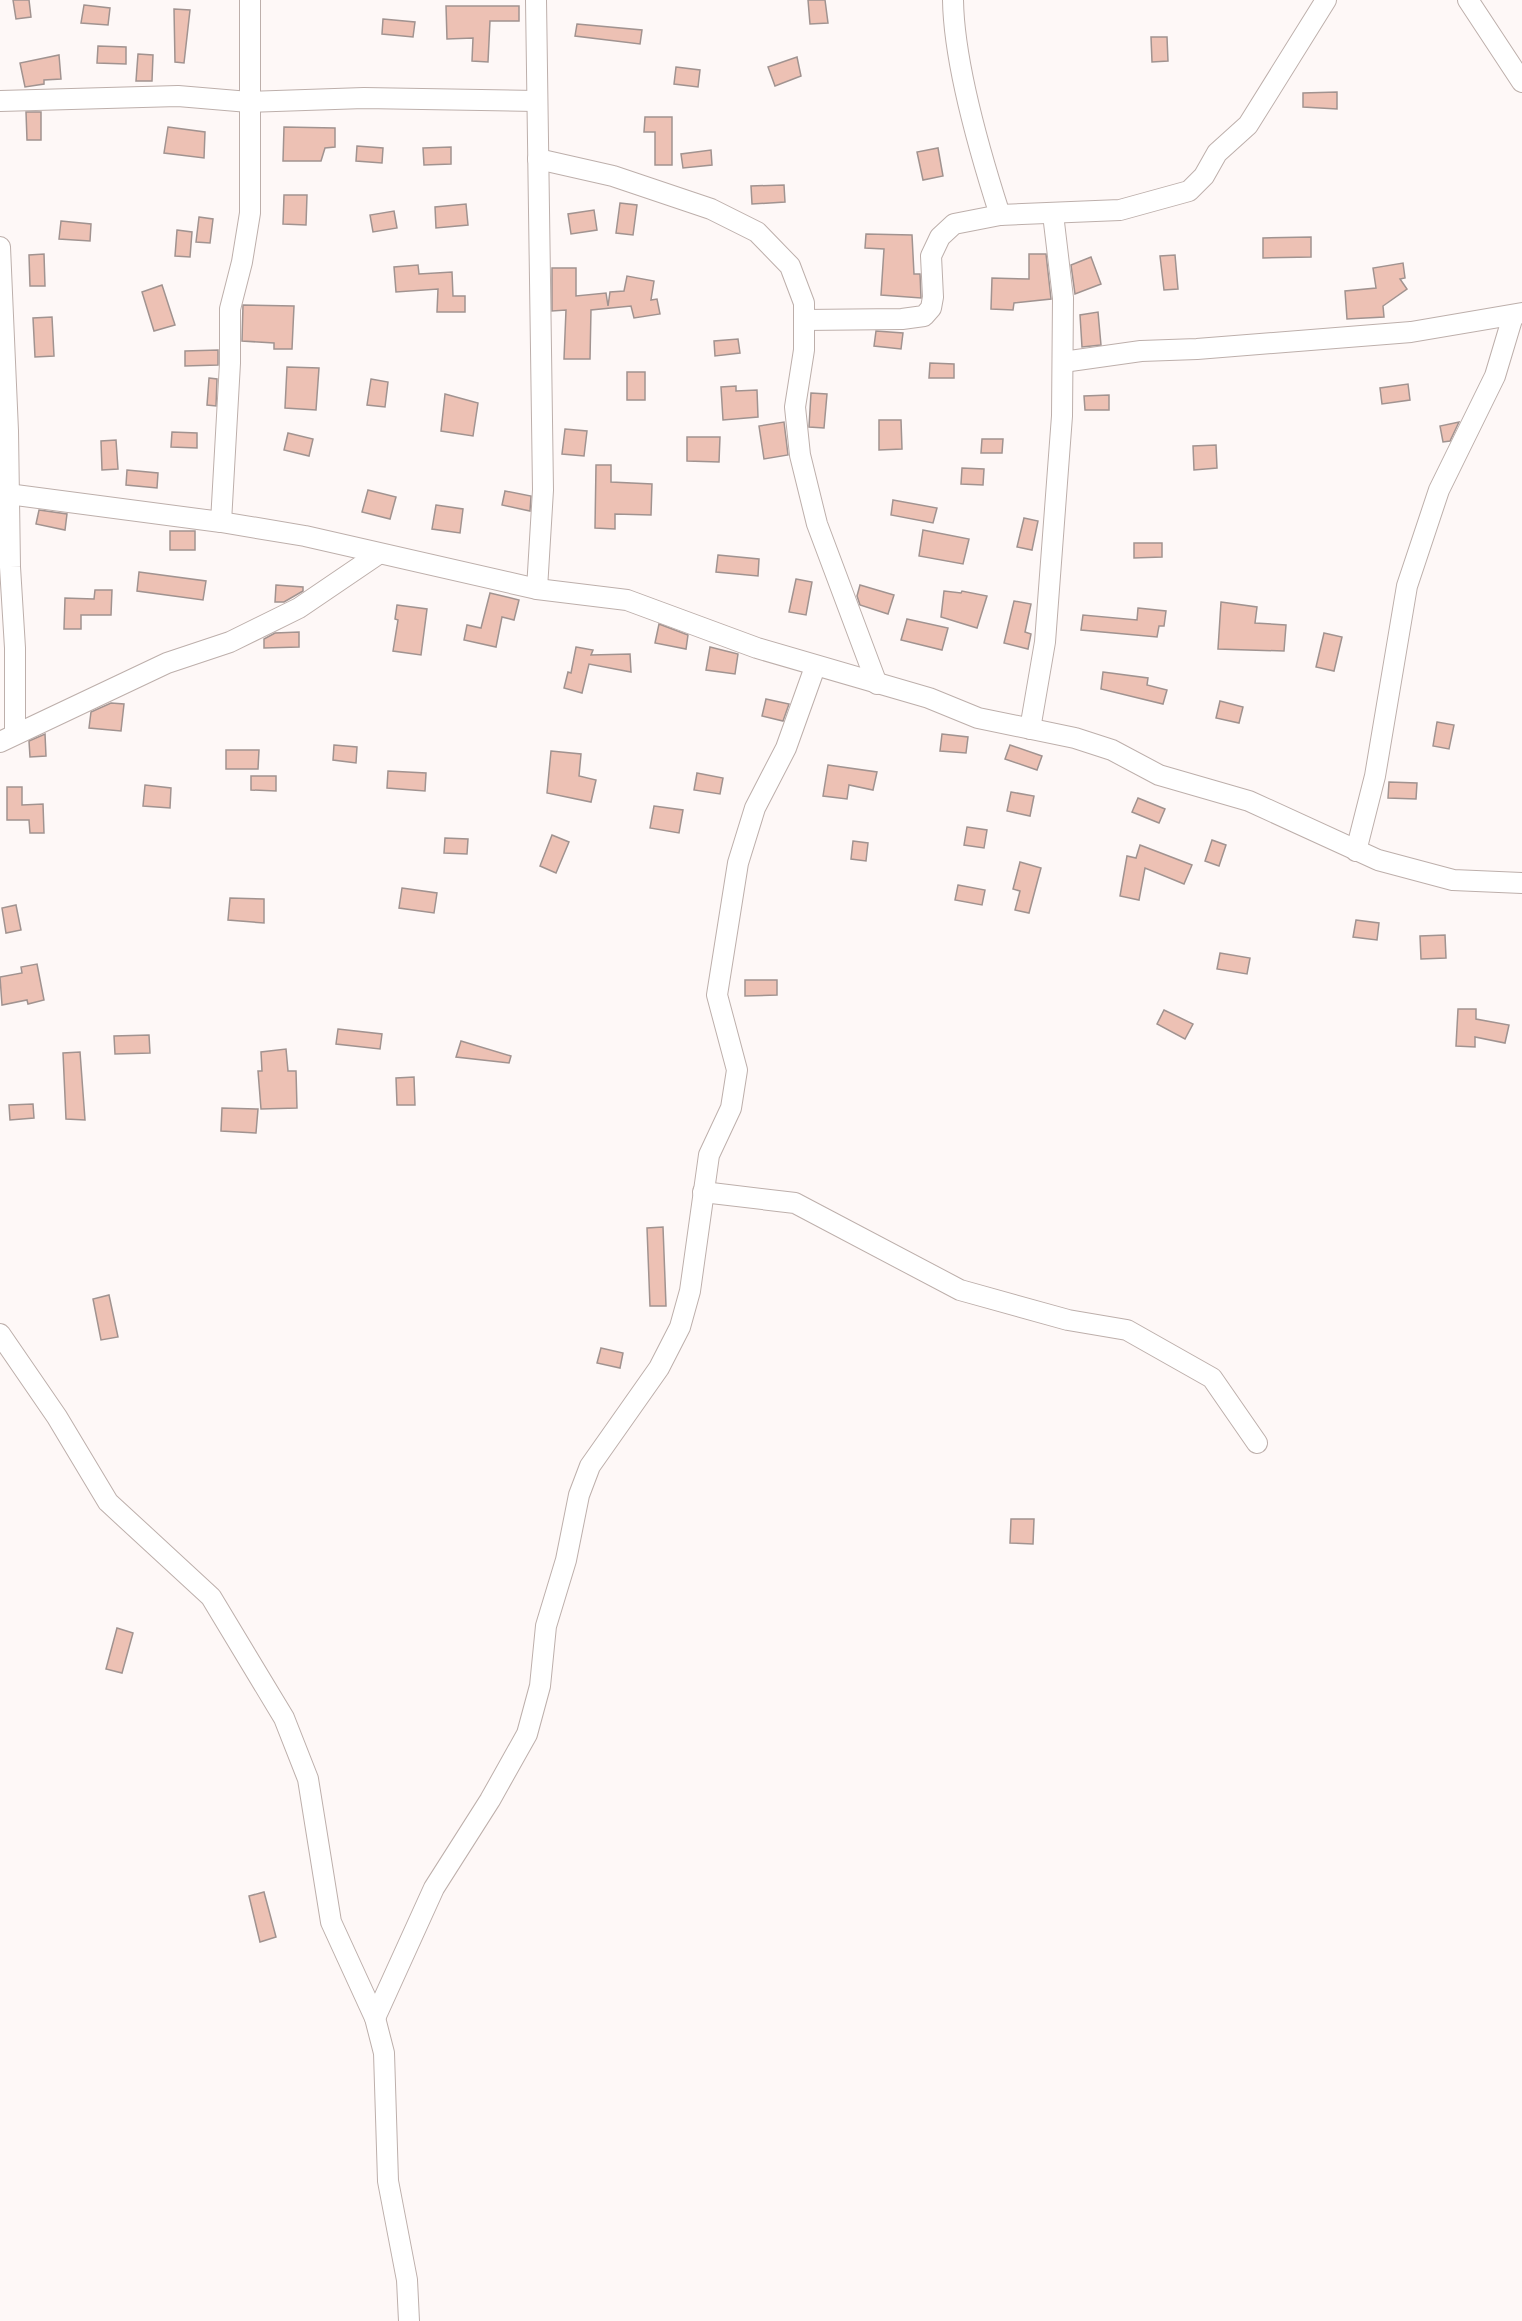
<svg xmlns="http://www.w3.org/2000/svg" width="1522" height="2321" viewBox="0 0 1522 2321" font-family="Roboto,sans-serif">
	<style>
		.building { fill: #edc1b4; stroke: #a19390; stroke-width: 1.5 }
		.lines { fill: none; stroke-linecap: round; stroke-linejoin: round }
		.minor-casing { stroke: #bdafab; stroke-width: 22 }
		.minor { stroke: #fff; stroke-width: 20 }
	</style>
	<rect width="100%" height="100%" fill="#fef8f7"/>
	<g class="building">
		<path d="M13,0H29L31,17L16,19Z"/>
		<path d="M808,0H825L828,23L810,24Z"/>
		<path d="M84,5L110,8L108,25L81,23Z"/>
		<path d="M446,6H519V21H490L488,62L472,61L473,38L447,39Z"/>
		<path d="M174,9L190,10L184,63L175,62Z"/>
		<path d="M383,19L415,22L413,37L382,34Z"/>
		<path d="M577,24L642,30L640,44L575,36Z"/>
		<path d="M1151,37H1167L1168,61L1152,62Z"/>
		<path d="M98,46L126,47V64L97,63Z"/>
		<path d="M138,54L153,55L152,81H136Z"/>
		<path d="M59,55L61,79L44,80V84L25,87L20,63Z"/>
		<path d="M797,57L801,76L775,86L768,67Z"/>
		<path d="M676,67L700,70L698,87L674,84Z"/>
		<path d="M1337,92V109L1303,107V93Z"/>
		<path d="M26,112H41V140H27Z"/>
		<path d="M645,117H672V165H655V132H644Z"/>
		<path d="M168,127L205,132L204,158L164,153Z"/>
		<path d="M284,127L335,128V147L325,148L321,161H283Z"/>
		<path d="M357,146L383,148L382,163L356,161Z"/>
		<path d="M451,147V164L424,165L423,148Z"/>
		<path d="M938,148L943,176L923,180L917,152Z"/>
		<path d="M711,150L712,165L683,168L681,154Z"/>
		<path d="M784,185L785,202L752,204L751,186Z"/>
		<path d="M284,195H307L306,225L283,224Z"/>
		<path d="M620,203L637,205L633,235L616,233Z"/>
		<path d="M466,204L468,225L436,228L435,207Z"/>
		<path d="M594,210L597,230L571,234L568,214Z"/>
		<path d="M394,211L397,228L373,232L370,215Z"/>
		<path d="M199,217L213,219L210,243L196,242Z"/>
		<path d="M61,221L91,224L90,241L59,239Z"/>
		<path d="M177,230L192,232L190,257L175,256Z"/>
		<path d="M866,234L912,235L914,274H920L921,298L881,295L884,249L865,248Z"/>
		<path d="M1311,237V257L1263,258V238Z"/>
		<path d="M44,254L45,286H30L29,255Z"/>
		<path d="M1029,254H1046L1051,299L1014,303L1013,310L991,309L992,278L1029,279Z"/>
		<path d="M1175,255L1178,289L1164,290L1160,256Z"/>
		<path d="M1091,257L1101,284L1075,294L1071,265Z"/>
		<path d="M1403,263L1405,278L1400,279L1407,289L1383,306L1384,317L1347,319L1345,291L1376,288L1373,268Z"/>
		<path d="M418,265L419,274L452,272L453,296H465V312H437L438,289L396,292L394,267Z"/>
		<path d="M552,268H576V296L606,293L608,306L610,292L624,291L627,276L654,281L651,300L657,299L660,314L634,318L631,306L591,310L590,359H564L566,310L552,311Z"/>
		<path d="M162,285L175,325L154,331L142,292Z"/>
		<path d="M243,305L294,306L292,349H274V343L242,341Z"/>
		<path d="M1098,312L1101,345L1082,347L1080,315Z"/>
		<path d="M52,317L54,356L35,357L33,318Z"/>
		<path d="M876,331L903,333L901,349L874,346Z"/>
		<path d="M738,339L740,353L715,356L714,341Z"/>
		<path d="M218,350V365L185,366V351Z"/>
		<path d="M930,363L954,364V378H929Z"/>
		<path d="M287,367L319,368L316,410L285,408Z"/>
		<rect x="627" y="372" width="18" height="28"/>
		<path d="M209,378L217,379L216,406L207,405Z"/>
		<path d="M371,379L388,382L385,407L367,405Z"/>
		<path d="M1408,384L1410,400L1382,404L1380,388Z"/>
		<path d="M736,386V391L757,390L758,417L723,420L721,387Z"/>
		<path d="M811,393L827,394L824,428L809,427Z"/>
		<path d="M445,394L478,403L473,436L441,431Z"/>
		<path d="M1109,395V410H1085L1084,396Z"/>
		<path d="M879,420H901L902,449L879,450Z"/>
		<path d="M784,422L788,455L764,459L759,426Z"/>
		<path d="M1459,422L1450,441L1443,442L1440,426Z"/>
		<path d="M565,429L587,431L584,456L562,454Z"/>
		<path d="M172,432L197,433V448L171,447Z"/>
		<path d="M288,433L313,439L309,456L284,450Z"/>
		<path d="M687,437H720L719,462L687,461Z"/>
		<path d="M982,439H1003L1002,453H981Z"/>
		<path d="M116,440L118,469L102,470L101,441Z"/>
		<path d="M1216,445L1217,468L1194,470L1193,446Z"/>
		<path d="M596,465H611V482L652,484L651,515L615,514V529L595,528Z"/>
		<path d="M962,468L984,469L983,485L961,484Z"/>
		<path d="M127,470L158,473L157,488L126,485Z"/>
		<path d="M368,490L396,497L390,519L362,512Z"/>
		<path d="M505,491L531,496L530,511L502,505Z"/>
		<path d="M893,500L937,508L933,523L891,515Z"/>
		<path d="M436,505L463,509L460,533L432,529Z"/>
		<path d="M39,510L67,514L65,530L36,524Z"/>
		<path d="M1024,518L1038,521L1032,550L1017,547Z"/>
		<path d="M923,530L969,539L963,564L919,556Z"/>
		<rect x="170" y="531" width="25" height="19"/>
		<path d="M1134,543H1162V557L1134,558Z"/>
		<path d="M718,555L759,559L758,576L716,572Z"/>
		<path d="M139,572L206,581L203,600L137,591Z"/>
		<path d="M796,579L812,582L806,615L789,612Z"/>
		<path d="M276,585L303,587V591L284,602H275Z"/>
		<path d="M860,585L894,595L888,614L860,605L857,596Z"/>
		<path d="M95,590H112L111,615H81V629H64L65,598L94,599Z"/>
		<path d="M944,591L961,593L962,591L987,596L977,628L941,617Z"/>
		<path d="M490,593L519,600L514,620L502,617L496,647L464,640L467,625L481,628Z"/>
		<path d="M1014,601L1031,604L1025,632L1031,634L1028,649L1004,643Z"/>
		<path d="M1221,602L1257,607L1255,623L1286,625L1284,651L1218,649Z"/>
		<path d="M397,605L427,609L421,655L393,651L398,620L395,619Z"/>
		<path d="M1138,608L1166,611L1164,626H1159L1157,637L1081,630L1083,615L1137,620Z"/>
		<path d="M907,619L948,628L942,650L901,640Z"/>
		<path d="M659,624L688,635L686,649L655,643Z"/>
		<path d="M299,632V647L264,648V639L275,633Z"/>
		<path d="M1324,633L1342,637L1334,671L1316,667Z"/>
		<path d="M576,647L593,650L591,655L630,654L631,672L589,664L582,693L564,688L568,672L571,673Z"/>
		<path d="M710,647L738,654L735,674L706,670Z"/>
		<path d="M1103,672L1148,678L1147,685L1167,690L1163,704L1101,689Z"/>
		<path d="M766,699L789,704L783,721L762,716Z"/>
		<path d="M1220,701L1243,707L1239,723L1216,718Z"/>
		<path d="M111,703L124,704L121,731L89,728L91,712Z"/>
		<path d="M1437,722L1454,725L1449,749L1433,746Z"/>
		<path d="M45,734L46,756L30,757L29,741Z"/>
		<path d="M942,734L968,737L966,753L940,751Z"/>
		<path d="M334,745L357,747L356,763L333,760Z"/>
		<path d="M1010,745L1042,756L1037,770L1005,759Z"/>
		<path d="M226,750H259L258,769H226Z"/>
		<path d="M551,751L581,754L579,776L596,780L591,802L547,793Z"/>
		<path d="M828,765L877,772L873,790L849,785L847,799L823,796Z"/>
		<path d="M388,771L426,773L425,791L387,788Z"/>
		<path d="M697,773L723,778L720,794L694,790Z"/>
		<path d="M251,776H276V791L251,790Z"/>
		<path d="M1389,782L1417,783L1416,799L1388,798Z"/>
		<path d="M145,785L171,788L170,808L143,806Z"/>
		<path d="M7,787H22V805L43,804L44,833H30L29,820H7Z"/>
		<path d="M1011,792L1034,796L1030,816L1007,811Z"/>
		<path d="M1138,798L1165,809L1159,823L1132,812Z"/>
		<path d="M654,806L683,810L679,833L650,828Z"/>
		<path d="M967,827L987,830L984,848L964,845Z"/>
		<path d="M552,835L569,842L556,873L540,866Z"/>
		<path d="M445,838L468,839L467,854L444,853Z"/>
		<path d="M1212,840L1226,845L1219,866L1205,861Z"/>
		<path d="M853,841L868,843L866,861L851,859Z"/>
		<path d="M1140,845L1192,865L1184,884L1145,868L1139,900L1120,896L1127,856L1136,858Z"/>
		<path d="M1020,862L1041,868L1029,913L1015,910L1020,891L1013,889Z"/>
		<path d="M958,885L985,890L982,905L955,900Z"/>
		<path d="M402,888L437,893L434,913L399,908Z"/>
		<path d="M230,898L264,899V923L228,920Z"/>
		<path d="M16,905L21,930L6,933L2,908Z"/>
		<path d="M1356,920L1379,923L1377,940L1353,937Z"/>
		<path d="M1445,935L1446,958L1421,959L1420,936Z"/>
		<path d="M1220,953L1250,958L1247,974L1217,969Z"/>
		<path d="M37,964L44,1000L28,1004L27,1000L2,1005L0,977L22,973L21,967Z"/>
		<path d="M745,980H777V995L745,996Z"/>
		<path d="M1458,1009H1476V1019L1509,1025L1505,1043L1475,1037V1047L1456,1046Z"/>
		<path d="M1164,1010L1193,1024L1185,1039L1157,1024Z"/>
		<path d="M338,1029L382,1034L380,1049L336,1044Z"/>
		<path d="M149,1035L150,1053L115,1054L114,1036Z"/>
		<path d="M461,1041L511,1056L509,1063L456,1057Z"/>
		<path d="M286,1049L288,1071H296L297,1108L261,1109L258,1071H262L261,1052Z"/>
		<path d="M80,1052L85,1120L66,1119L63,1053Z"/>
		<path d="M414,1077L415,1105H397L396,1078Z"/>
		<path d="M33,1104L34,1118L10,1120L9,1105Z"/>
		<path d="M222,1108L258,1109L256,1133L221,1131Z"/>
		<path d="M663,1227L666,1306H650L647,1228Z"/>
		<path d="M109,1295L118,1337L101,1340L93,1299Z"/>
		<path d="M601,1348L623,1353L620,1368L597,1363Z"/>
		<path d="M1011,1519H1034L1033,1544L1010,1543Z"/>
		<path d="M117,1628L133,1633L122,1673L106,1669Z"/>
		<path d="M264,1892L276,1937L260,1942L249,1896Z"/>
	</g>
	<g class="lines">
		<defs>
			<g id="minor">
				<path d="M536,0L543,490L537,589"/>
				<path d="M953,0C954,65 980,153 1000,215"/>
				<path d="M1468,0L1522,82"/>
				<path d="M0,101L178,96L249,102L364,98L536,101"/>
				<path d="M538,159L613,176L711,209L757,232L790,266L804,303V350L795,407L800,455L817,524L877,684"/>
				<path d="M0,247L8,431L10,567L15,648V734"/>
				<path d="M804,320L902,319L924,316L931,308L933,297L931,256L940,237L954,224L1000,215L1120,210L1189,191L1204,176L1217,153L1248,125L1326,0"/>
				<path d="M1063,362L1141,351L1197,349L1411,332L1522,313"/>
				<path d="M0,493L221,522L305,536L537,589L627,600L757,648L929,698L978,718L1075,738L1112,750L1159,775L1249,801L1378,860L1453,880L1522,883"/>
				<path d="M221,522L230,363V309L242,262L250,213V0"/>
				<path d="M1030,729L1045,642L1062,416L1063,298L1053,214"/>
				<path d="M0,742L167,663L230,642L299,608L377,555"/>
				<path d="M1356,851L1375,776L1407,586L1439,490L1495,376L1513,316"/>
				<path d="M703,1192L795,1203L960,1290L1068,1320L1127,1330L1212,1378L1257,1443"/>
				<path d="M0,1334L57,1417L108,1502L211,1597L284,1718L308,1779L331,1922L375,2018L384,2053L388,2181L407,2280L409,2321"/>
				<path d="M375,2018L434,1888L490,1800L527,1734L540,1686L546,1626L566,1560L579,1495L590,1466L659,1368L680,1327L690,1291L709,1155L731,1108L737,1070L717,995L738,863L755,808L786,748L815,667"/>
			</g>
		</defs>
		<use href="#minor" class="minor-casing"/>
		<use href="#minor" class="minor"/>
	</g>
</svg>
